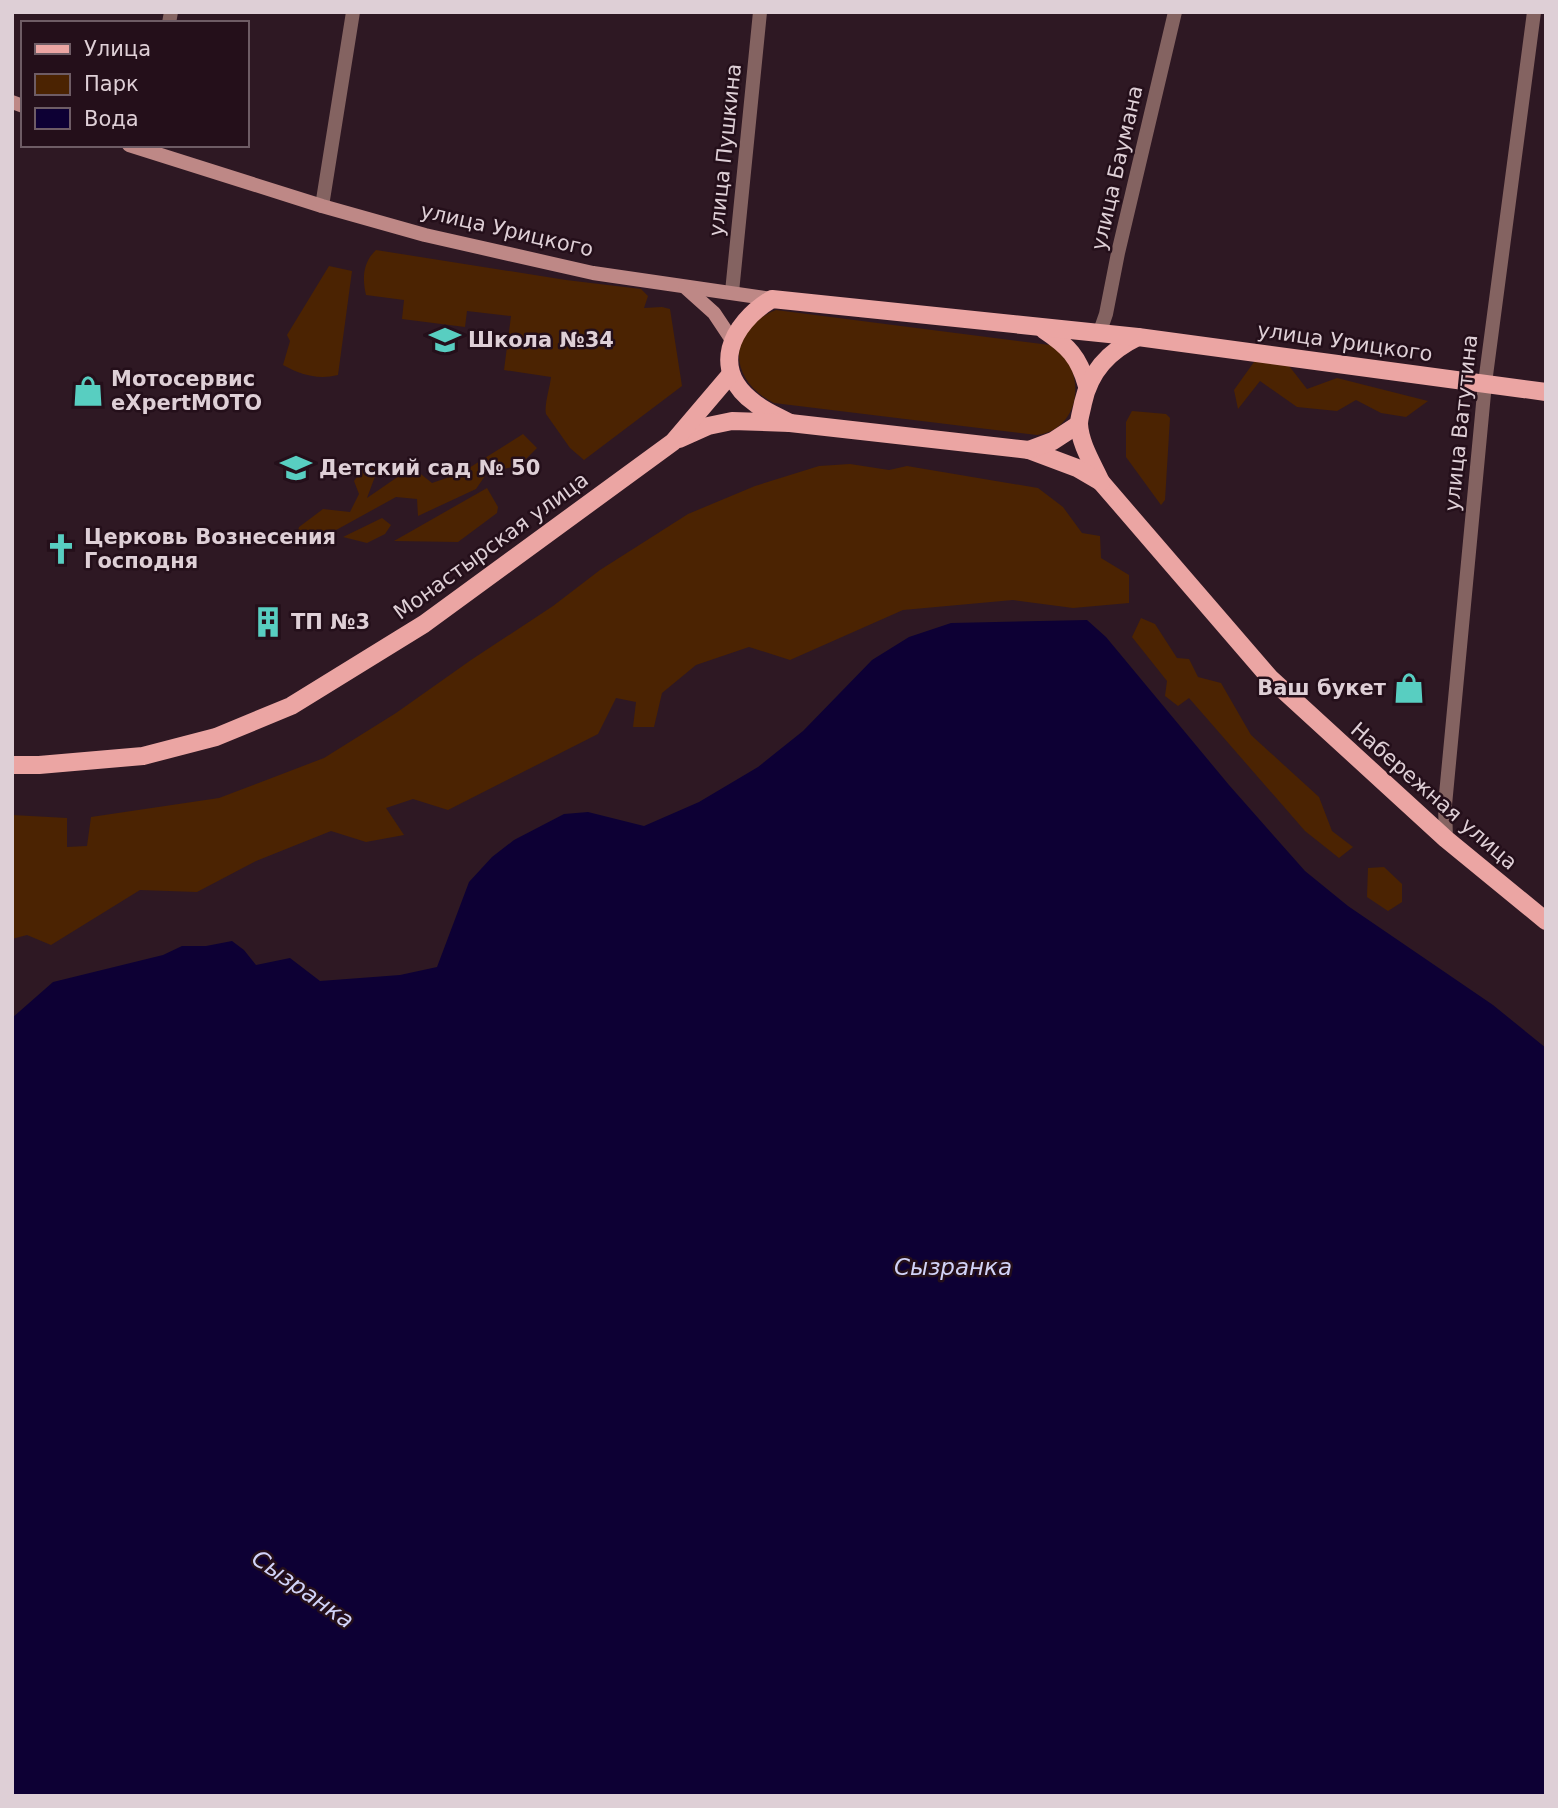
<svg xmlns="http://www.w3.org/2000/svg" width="1558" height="1808" viewBox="0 0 1558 1808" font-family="'DejaVu Sans',sans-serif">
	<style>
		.green { fill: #4b2302 }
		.water { fill: #0d0034 }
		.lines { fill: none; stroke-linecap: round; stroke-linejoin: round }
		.minor { stroke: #846361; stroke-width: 14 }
		.tertiary { stroke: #846361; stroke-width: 14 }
		.secondary { stroke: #be8886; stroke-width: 14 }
		.primary { stroke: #eba5a3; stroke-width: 18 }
		.labels { text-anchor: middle; stroke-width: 5; stroke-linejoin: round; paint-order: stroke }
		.street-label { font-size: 21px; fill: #decfd6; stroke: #240f1a }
		.poi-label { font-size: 21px; font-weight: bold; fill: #decfd6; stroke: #240f1a; text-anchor: start }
		.water-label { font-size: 23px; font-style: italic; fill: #d1d3f8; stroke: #240f1a }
	</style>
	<rect width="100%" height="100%" fill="#2e1823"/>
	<g class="green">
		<path d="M376,250L566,280L641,289L648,296L644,308L662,307L670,309L682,386L584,460L570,448L546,414C544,405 550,387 551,377L504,370L511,316L467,311L465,327L402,319L404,300L366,295C362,278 363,262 376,250Z"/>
		<path d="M329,266L352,271L338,375C318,380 301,375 283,365L290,341L287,335Z"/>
		<path d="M776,310L1050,345C1088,366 1083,429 1037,435L774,403C727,380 727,329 776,310Z"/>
		<path d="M1254,362H1286L1307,389L1337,378L1428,401L1406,417L1381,413L1356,400L1337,411L1297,407L1260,381L1238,409L1234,390Z"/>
		<path d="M1132,411L1166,414L1170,418L1165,500L1161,505L1126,457V422Z"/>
		<path d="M523,434L537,448L520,465L487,473L476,489L418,516L417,499L396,497L338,529L294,547L299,527L323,509L350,512L359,494L354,481L368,461L380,463L367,498L412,467L432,483L461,473Z"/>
		<path d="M850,464L889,470L907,466L1038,488L1063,507L1082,533L1100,536L1101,558L1129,575V603L1073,608L1013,600L903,610L790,660L749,647L696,665L662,693L654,727H633L636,702L616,698L598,734L448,810L413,799L386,808L404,835L366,842L331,831L256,861L197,892L140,890L51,945L27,935L12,939V815L67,818V847L87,846L91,817L219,798L324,758L396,713L471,660L553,606L600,570L688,514L755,486L819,466Z"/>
		<path d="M487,488L498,507L497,513L458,542L394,541Z"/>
		<path d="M382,518L391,525L385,534L367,543L343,537Z"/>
		<path d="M1141,618L1155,624L1177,658L1189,659L1198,677L1221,683L1251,735L1319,797L1332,831L1353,847L1339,858L1305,831L1189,698L1178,706L1165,696L1167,681L1132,637Z"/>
		<path d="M1384,867L1402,884V902L1388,911L1367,897L1368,868Z"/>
	</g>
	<path class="water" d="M1087,620L1106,637L1229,785L1305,871L1348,906L1493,1005L1546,1048V1796H12V1018L53,982L163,955L182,946H206L232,941L244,950L256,965L290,958L320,981L400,975L437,967L469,882L492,857L514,840L564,814L588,812L644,826L699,802L758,767L803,731L872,660L909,637L951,623Z"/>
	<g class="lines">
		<g class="minor">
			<path d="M322,206L353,12"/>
			<path d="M732,292L760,12"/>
			<path d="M1099,334L1106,314L1118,253L1175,12"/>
			<path d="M1446,839L1445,805L1485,383L1534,12"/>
		</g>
		<path class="tertiary" d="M169,23L171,12"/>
		<g class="secondary">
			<path d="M12,102L23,106"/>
			<path d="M129,145L322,206L425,235L593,273L772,299"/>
			<path d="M685,287L714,313L732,340"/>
		</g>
		<g class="primary">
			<path d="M1044,330C1068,346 1079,357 1087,386"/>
			<path d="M1138,337C1109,351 1090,371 1083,403C1082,409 1079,418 1079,424C1080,444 1093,464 1101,482L1270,678L1446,839L1546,921"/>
			<path d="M790,423C779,417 766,412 756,404C709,371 730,324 772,299L1138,337L1546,392"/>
			<path d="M679,439L708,426L732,421L790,423L1029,450L1077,468L1101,482"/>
			<path d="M1029,450L1053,441L1079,424"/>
			<path d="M12,765H39L143,756L216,737L291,706L424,624L673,442L730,375"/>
		</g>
	</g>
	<defs>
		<symbol id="school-bare" viewBox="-9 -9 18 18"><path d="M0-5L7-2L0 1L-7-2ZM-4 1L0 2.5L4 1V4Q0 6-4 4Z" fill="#58cec1" stroke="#240f1a" stroke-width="2.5" paint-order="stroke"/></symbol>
		<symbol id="shop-bare" viewBox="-9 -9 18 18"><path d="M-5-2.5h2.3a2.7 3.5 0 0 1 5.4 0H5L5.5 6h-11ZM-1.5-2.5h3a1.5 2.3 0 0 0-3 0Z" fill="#58cec1" stroke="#240f1a" stroke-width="2.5" paint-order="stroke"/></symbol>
		<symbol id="church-bare" viewBox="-9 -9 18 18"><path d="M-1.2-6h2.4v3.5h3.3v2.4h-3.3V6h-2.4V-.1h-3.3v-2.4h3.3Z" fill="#58cec1" stroke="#240f1a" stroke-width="2.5" paint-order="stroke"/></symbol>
		<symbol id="building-bare" viewBox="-9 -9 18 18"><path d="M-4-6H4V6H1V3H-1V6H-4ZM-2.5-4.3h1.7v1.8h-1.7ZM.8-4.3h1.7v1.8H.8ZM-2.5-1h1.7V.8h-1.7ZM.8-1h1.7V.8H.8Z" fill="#58cec1" stroke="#240f1a" stroke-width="2.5" paint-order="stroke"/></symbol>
	</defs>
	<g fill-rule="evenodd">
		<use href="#school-bare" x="423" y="318" width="44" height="44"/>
		<use href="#shop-bare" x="66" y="369" width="44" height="44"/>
		<use href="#school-bare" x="274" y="446" width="44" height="44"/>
		<use href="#church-bare" x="39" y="527" width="44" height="44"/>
		<use href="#building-bare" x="246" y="600" width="44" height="44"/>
		<use href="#shop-bare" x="1387" y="666" width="44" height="44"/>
	</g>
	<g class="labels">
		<g class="street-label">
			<text transform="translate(725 150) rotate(-84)" y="7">улица Пушкина</text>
			<text transform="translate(1117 168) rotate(-77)" y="7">улица Баумана</text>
			<text transform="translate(507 230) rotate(13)" y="7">улица Урицкого</text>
			<text transform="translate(1345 342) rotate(8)" y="7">улица Урицкого</text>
			<text transform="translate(1461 423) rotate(-84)" y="7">улица Ватутина</text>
			<text transform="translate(491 546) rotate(-36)" y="7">Монастырская улица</text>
			<text transform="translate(1434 796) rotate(41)" y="7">Набережная улица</text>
		</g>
		<g class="poi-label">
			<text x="468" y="347">Школа №34</text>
			<text x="111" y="386">Мотосервис<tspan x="111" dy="24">eXpertMOTO</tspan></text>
			<text x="319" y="475">Детский сад № 50</text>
			<text x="84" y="544">Церковь Вознесения<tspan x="84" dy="24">Господня</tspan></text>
			<text x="291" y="629">ТП №3</text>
			<text x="1386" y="695" text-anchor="end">Ваш букет</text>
		</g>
		<g class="water-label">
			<text x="953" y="1275">Сызранка</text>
			<text transform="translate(303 1589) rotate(35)" y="8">Сызранка</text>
		</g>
	</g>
	<rect width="1558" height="1808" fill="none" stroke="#decfd6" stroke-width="28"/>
	<rect x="21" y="21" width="228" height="126" fill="#240f1a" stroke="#6e5c65" stroke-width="2"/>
	<rect x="35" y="44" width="35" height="10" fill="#eba5a3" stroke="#6e5c65" stroke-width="2"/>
	<text x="84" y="56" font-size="21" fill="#decfd6">Улица</text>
	<rect x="35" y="74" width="35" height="21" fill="#4b2302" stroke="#6e5c65" stroke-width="2"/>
	<text x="84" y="91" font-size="21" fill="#decfd6">Парк</text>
	<rect x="35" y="108" width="35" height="21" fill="#0d0034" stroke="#6e5c65" stroke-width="2"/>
	<text x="84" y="126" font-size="21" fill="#decfd6">Вода</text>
</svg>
